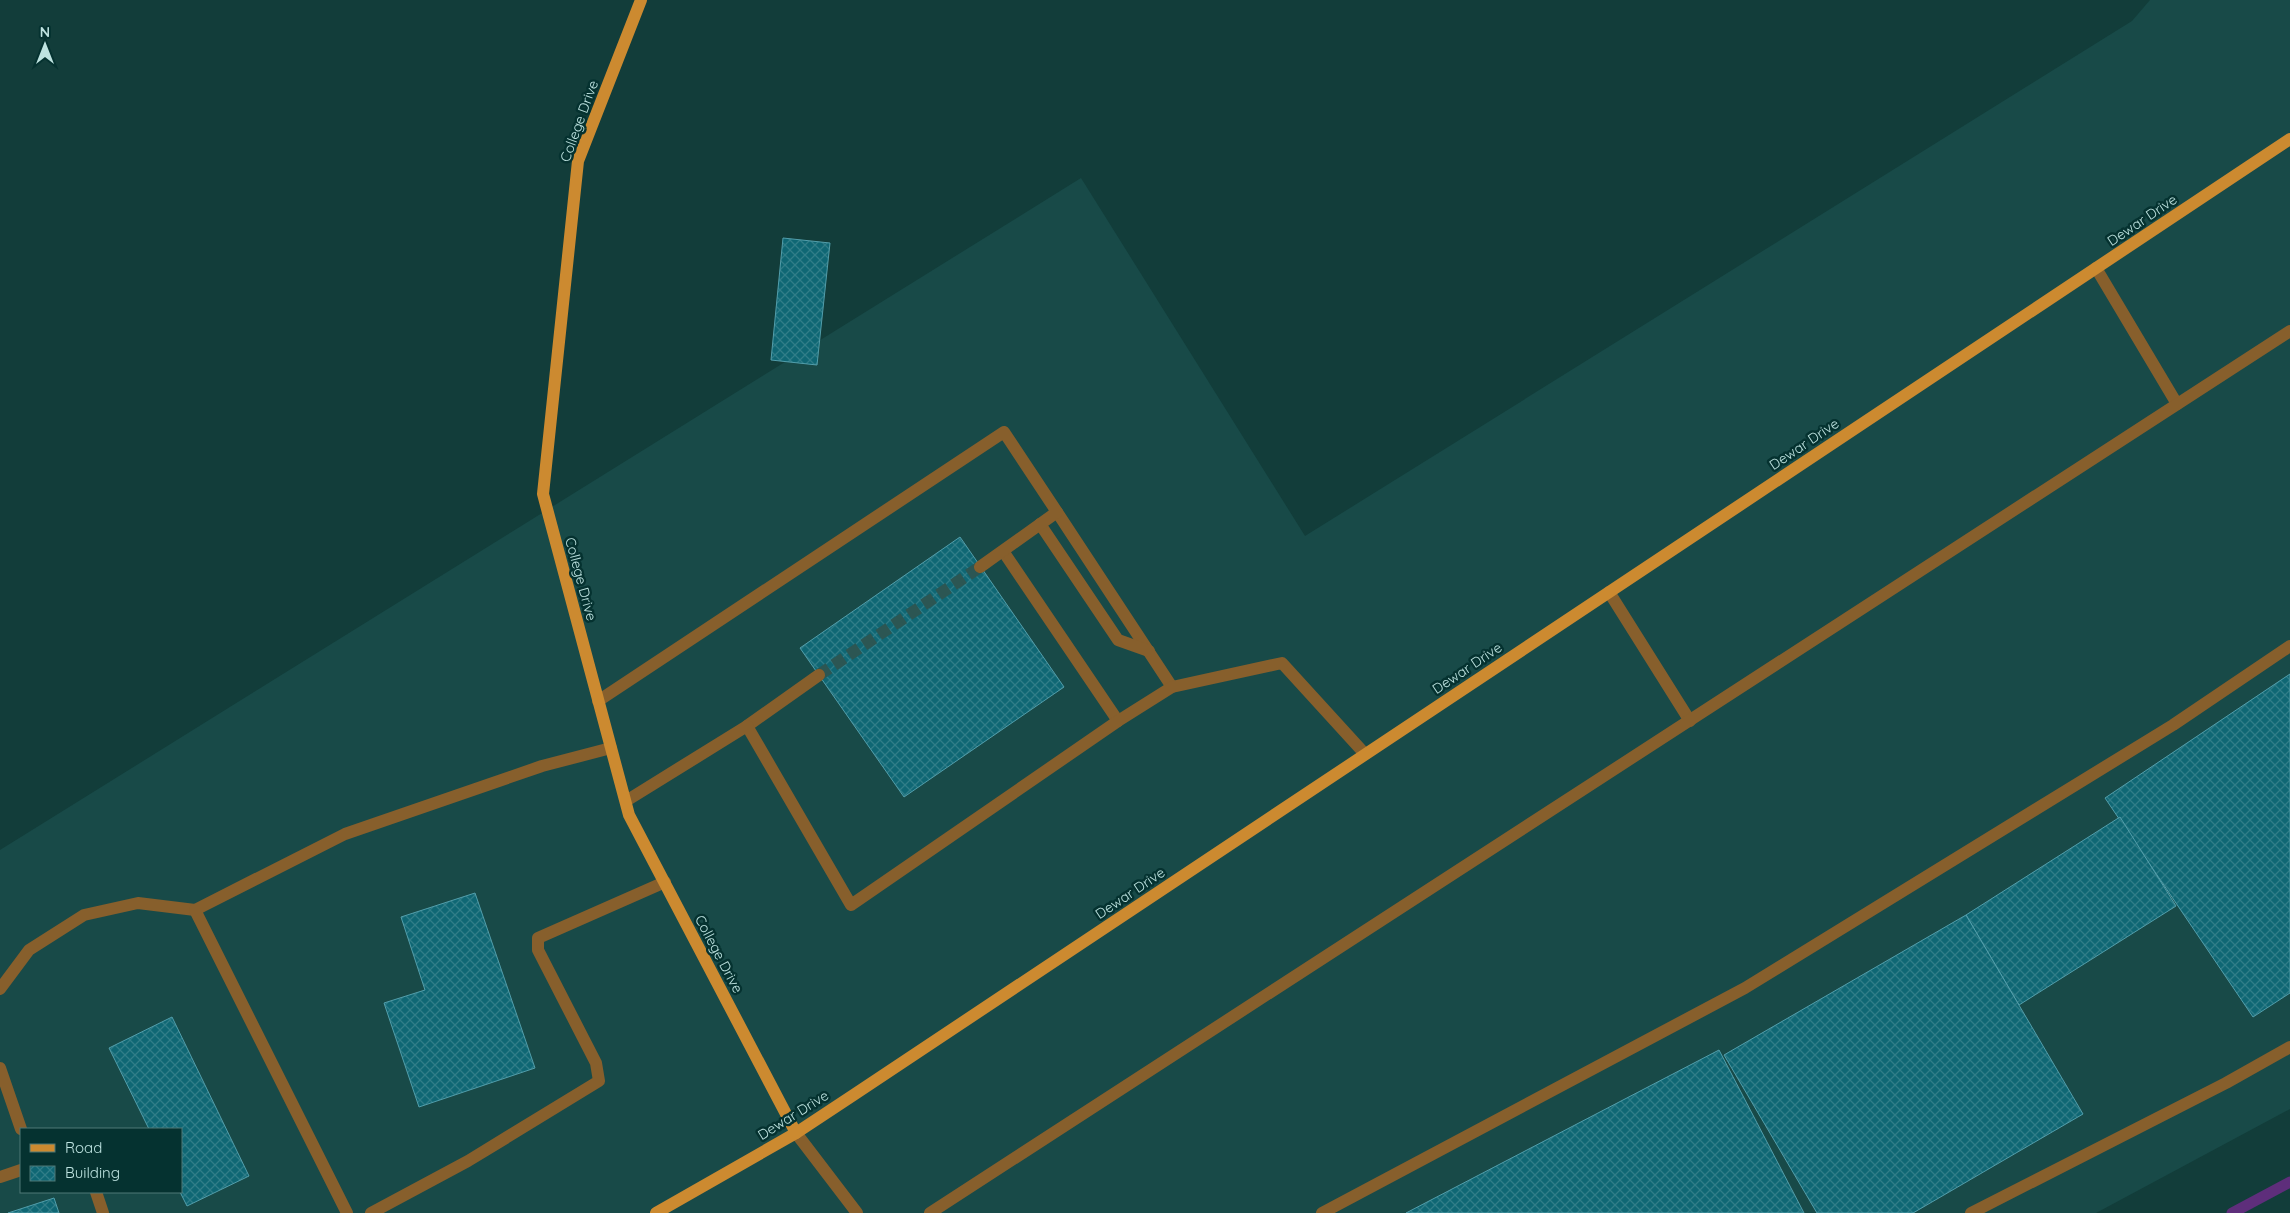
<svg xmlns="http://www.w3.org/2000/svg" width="2290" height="1213" viewBox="0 0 2290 1213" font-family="Quicksand,sans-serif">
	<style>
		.built { fill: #184a48; fill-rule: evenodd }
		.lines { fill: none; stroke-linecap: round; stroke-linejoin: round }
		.stream { stroke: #5e2e7b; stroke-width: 11 }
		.building { fill: url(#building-cross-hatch); stroke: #529eab }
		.minor-tunnel { stroke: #2c5653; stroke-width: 12; stroke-dasharray: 12 6; stroke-linecap: butt }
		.minor { stroke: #875f2c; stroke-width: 12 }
		.major { stroke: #cc8a30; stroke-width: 12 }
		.labels { text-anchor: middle; stroke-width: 5; stroke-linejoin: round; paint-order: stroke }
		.street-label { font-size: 14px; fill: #bee3e0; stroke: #053230 }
	</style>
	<defs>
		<pattern id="building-cross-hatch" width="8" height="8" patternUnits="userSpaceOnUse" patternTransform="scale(1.25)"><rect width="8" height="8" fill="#0f6774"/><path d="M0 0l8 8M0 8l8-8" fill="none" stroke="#307d88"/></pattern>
	</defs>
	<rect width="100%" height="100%" fill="#123d3a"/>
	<path class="built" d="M2150,0H2290V1109L2096,1213H0V850L1081,178L1305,536L2132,21ZM21,1129H181V1192H21Z"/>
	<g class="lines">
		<path class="stream" d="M2232,1213L2290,1182"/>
	</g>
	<g class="building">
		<path d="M783,238L830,243L817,365L771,360Z"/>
		<path d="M960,537L1064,687L904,797L800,648Z"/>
		<path d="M2290,674V993L2253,1017L2105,798Z"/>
		<path d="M2120,817L2176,906L2019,1005L1966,915Z"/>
		<path d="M475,893L535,1068L419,1107L384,1003L425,990L401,917Z"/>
		<path d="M1966,915L2083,1114L1913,1213H1817L1724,1055Z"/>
		<path d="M172,1017L249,1176L187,1206L180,1192L181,1129H149L109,1048Z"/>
		<path d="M1719,1050L1804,1213H1406Z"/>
		<path d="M54,1198L59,1213H8Z"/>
	</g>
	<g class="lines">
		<path class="minor-tunnel" d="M819,675L980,567"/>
		<g class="minor">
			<path d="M2096,268L2177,404"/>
			<path d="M1057,512L1172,687"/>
			<path d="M1040,524L1118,640L1149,651"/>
			<path d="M1003,551L1118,721"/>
			<path d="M1609,592L1690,721"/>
			<path d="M598,701L1004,432L1057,512L980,567"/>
			<path d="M747,726L819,675"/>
			<path d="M626,801L747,726L851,905L1118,721L1172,687L1282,663L1365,754"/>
			<path d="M0,989L29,950L84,915L138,903L195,910"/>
			<path d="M0,1068L21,1129"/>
			<path d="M796,1133L857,1213"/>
			<path d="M0,1177L21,1170"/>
			<path d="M96,1192L103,1213"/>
			<path d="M347,1213L195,910L345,834L542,766L611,748"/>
			<path d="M371,1213L468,1161L599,1081L596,1063L538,950V938L665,882"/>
			<path d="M930,1213L2290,331"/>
			<path d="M1322,1213L1745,988L2173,725L2290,646"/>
			<path d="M1971,1213L2226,1083L2290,1047"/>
		</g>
		<g class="major">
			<path d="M641,0L578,161L543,494L629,815L796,1133"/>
			<path d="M656,1213L796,1133L855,1094L2290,139"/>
		</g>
	</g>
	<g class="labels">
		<g class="street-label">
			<text transform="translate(579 121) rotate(-70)" y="5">College Drive</text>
			<text transform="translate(2142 220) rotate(-34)" y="5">Dewar Drive</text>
			<text transform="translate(1804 444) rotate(-34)" y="5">Dewar Drive</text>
			<text transform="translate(581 579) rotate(75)" y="5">College Drive</text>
			<text transform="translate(1467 668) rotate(-34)" y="5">Dewar Drive</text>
			<text transform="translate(1130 893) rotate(-34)" y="5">Dewar Drive</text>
			<text transform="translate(719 954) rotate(62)" y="5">College Drive</text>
			<text transform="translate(793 1115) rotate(-32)" y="5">Dewar Drive</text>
		</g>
	</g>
	<rect x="20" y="1128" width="162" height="65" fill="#053230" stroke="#4f7976"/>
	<rect x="30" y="1144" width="25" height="8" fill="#cc8a30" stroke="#4f7976"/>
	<text x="65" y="1153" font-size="15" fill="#bee3e0">Road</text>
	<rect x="30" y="1166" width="25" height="15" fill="url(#building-cross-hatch)" stroke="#4f7976"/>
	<text x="65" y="1178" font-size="15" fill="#bee3e0">Building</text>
	<g transform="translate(45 45)" stroke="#053230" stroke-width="4" paint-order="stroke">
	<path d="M0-4L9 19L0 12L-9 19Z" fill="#bee3e0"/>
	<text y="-8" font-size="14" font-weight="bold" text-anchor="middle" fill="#bee3e0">N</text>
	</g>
</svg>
